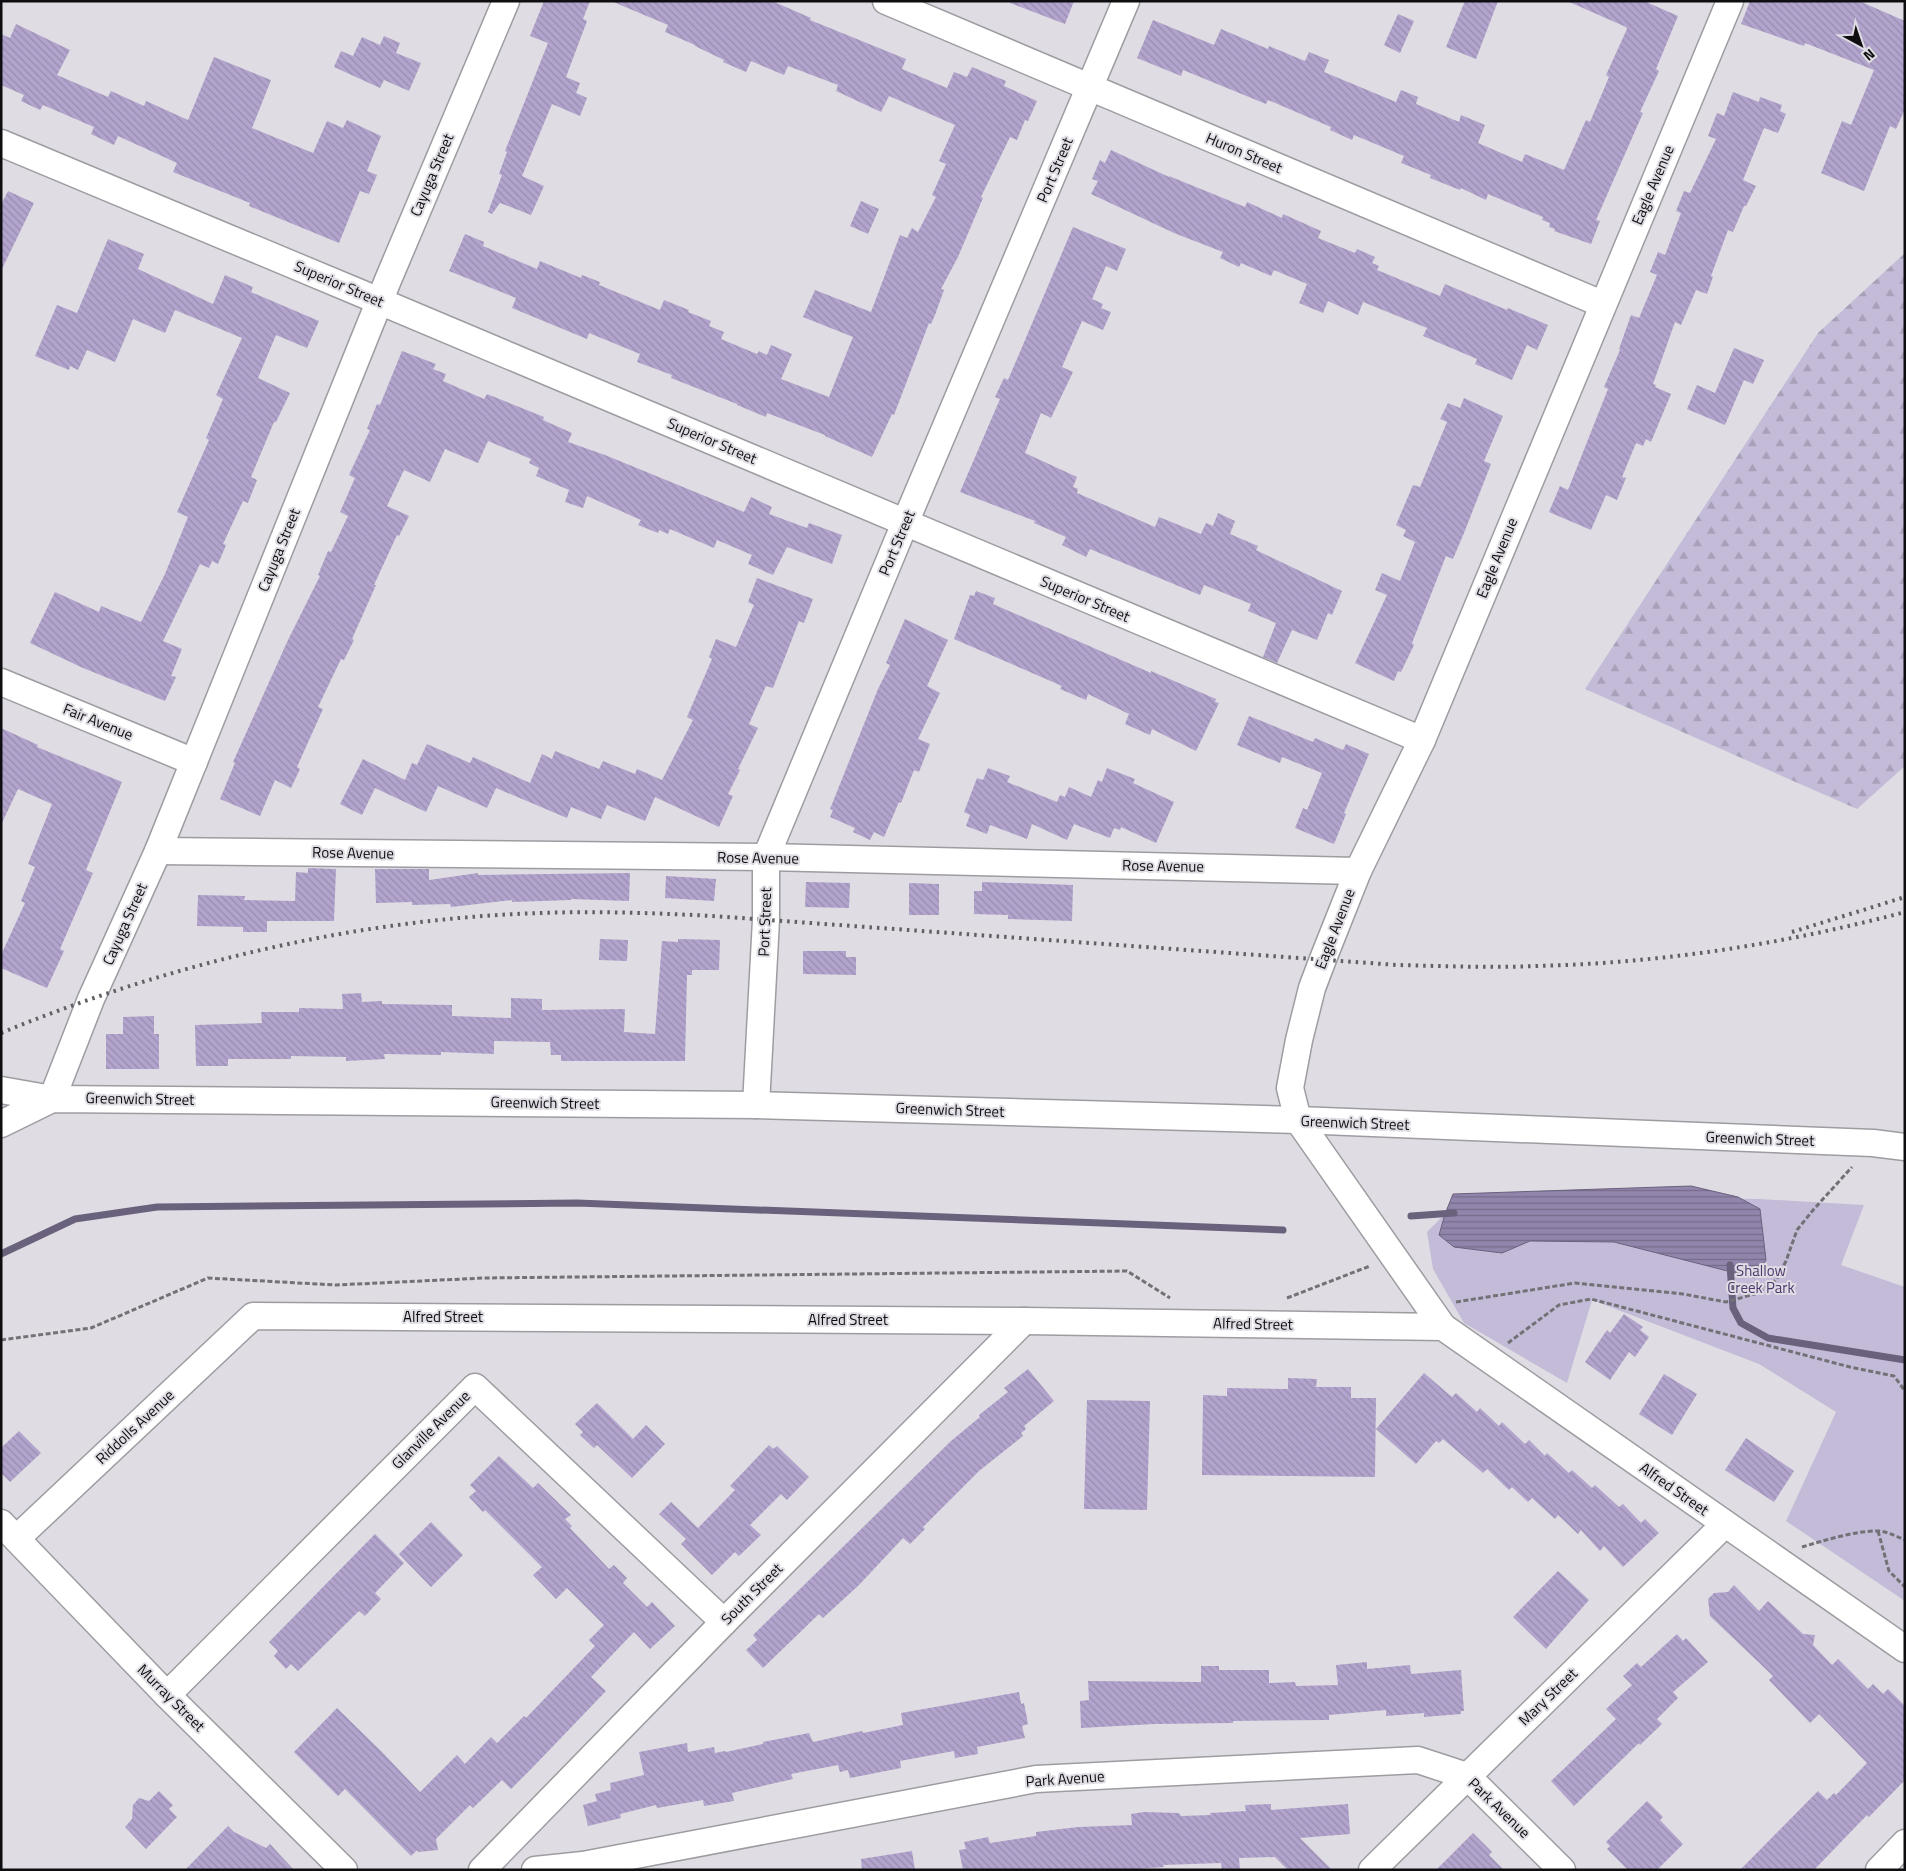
<svg xmlns="http://www.w3.org/2000/svg" width="1906" height="1871" viewBox="0 0 1906 1871" font-family="'Titillium Web',sans-serif">
	<style>
		.green { fill: #c4bbd8 }
		.forest { fill: url(#forest-firs) }
		.water { fill: url(#water-rules); stroke: #6a617d }
		.lines { fill: none; stroke-linecap: round; stroke-linejoin: round }
		.stream { stroke: #6a617d; stroke-width: 7 }
		.building { fill: url(#building-back-hatch) }
		.minor-casing { stroke: #9d9ca1; stroke-width: 29 }
		.path { stroke: #727175; stroke-width: 3; stroke-dasharray: 5 2.5; stroke-linecap: butt }
		.minor { stroke: #fff; stroke-width: 26 }
		.rail { stroke: #605f62; stroke-width: 4; stroke-dasharray: 2.5 5; stroke-linecap: butt }
		.labels { text-anchor: middle; stroke-width: 4; stroke-linejoin: round; paint-order: stroke }
		.street-label { font-size: 15px; fill: #0e0d0f; stroke: #dfdde3 }
		.park-label { font-size: 15px; fill: #4e3a6f; stroke: #dfdde3 }
	</style>
	<defs>
		<pattern id="forest-firs" width="22" height="20" patternUnits="userSpaceOnUse" patternTransform="scale(1.25)"><rect width="22" height="20" fill="#c4bbd8"/><path d="M5 1l3.5 6h-7zM16 11l3.5 6h-7z" fill="#a7a0b8"/></pattern>
		<pattern id="water-rules" width="6" height="5" patternUnits="userSpaceOnUse" patternTransform="scale(1.25)"><rect width="6" height="5" fill="#9285ac"/><path d="M0 2.5h6" fill="none" stroke="#766b8a"/></pattern>
		<pattern id="building-back-hatch" width="6" height="6" patternUnits="userSpaceOnUse" patternTransform="scale(1.25)"><rect width="6" height="6" fill="#b2a4cd"/><path d="M-1 5l2 2M0 0l6 6M5-1l2 2" fill="none" stroke="#988caf"/></pattern>
	</defs>
	<rect width="100%" height="100%" fill="#dfdde3"/>
	<path class="green" d="M1453,1194L1759,1199L1864,1205L1841,1265L1905,1287V1601L1786,1521L1836,1412L1759,1364L1592,1300L1567,1383L1464,1323L1433,1269L1427,1232L1445,1214Z"/>
	<path class="forest" d="M1905,253V766L1857,809L1585,689L1818,333Z"/>
	<path class="water" d="M1691,1186L1738,1197L1760,1209L1766,1260L1755,1278L1614,1242L1530,1241L1502,1253L1454,1247L1439,1235L1445,1214L1453,1194Z"/>
	<g class="lines">
		<g class="stream">
			<path d="M1411,1216L1454,1213"/>
			<path d="M1,1254L75,1219L157,1207L577,1203L1283,1230"/>
			<path d="M1730,1265L1733,1308L1741,1323L1768,1338L1905,1360"/>
		</g>
	</g>
	<g class="building">
		<path d="M544,1H590L583,19L587,21L566,77L580,83L576,93L587,98L580,116L552,104L522,176L544,186L531,215L500,203L492,214L488,212L502,175L499,174L507,152L505,151L548,43L530,36Z"/>
		<path d="M611,1H772L811,18L810,20L906,59L902,69L947,88L954,72L967,77L972,67L1006,81L1004,86L1037,101L1028,121L1025,120L1017,140L1010,137L981,197L983,198L958,257L941,289L944,290L935,315L931,324L929,323L894,415L892,414L872,457L825,436V435L767,413L766,417L737,405V404L671,378L672,375L637,362L640,354L589,333L587,339L512,308L516,298L449,271L465,234L484,242L483,246L537,269L540,261L581,278L582,275L600,282L599,285L660,310L664,300L689,310L688,312L711,321L709,326L724,332L721,339L757,354L759,351L767,355L771,345L792,354L781,379L829,397L853,337L803,317L815,290L871,312L900,235L907,238L912,228L918,232L936,197L932,195L946,164L939,161L955,125L889,96L881,112L836,91L838,85L788,66L784,75L751,61L746,72L723,62L724,60L695,46V45L665,32L668,25Z"/>
		<path d="M1010,1H1074L1065,24L1010,3Z"/>
		<path d="M1465,1H1498L1476,59L1446,47Z"/>
		<path d="M1567,1H1644L1678,16L1656,69L1659,71L1640,112L1643,113L1596,220L1600,221L1591,244L1554,231L1555,229L1549,227L1550,223L1542,220L1543,217L1488,194L1486,200L1461,188L1460,190L1430,178L1431,175L1401,163L1404,156L1354,135L1352,140L1330,130L1331,127L1268,100L1266,104L1183,70L1181,76L1137,58L1153,20L1214,45L1221,29L1268,49L1269,46L1305,61L1309,52L1329,60L1324,72L1396,102L1401,90L1418,97L1416,104L1459,122L1461,115L1485,125L1478,143L1522,162L1525,154L1564,170L1586,120L1590,122L1609,77L1606,75L1627,29L1626,27Z"/>
		<path d="M1750,1H1859L1905,21V109L1896,129L1890,126L1864,191L1821,173L1842,121L1851,125L1874,70L1805,43L1804,46L1741,24Z"/>
		<path d="M1398,14L1414,21L1400,53L1384,45Z"/>
		<path d="M16,24L70,50L57,75L108,97L111,91L144,106L146,101L188,120L214,57L271,80L252,128L313,153L327,121L343,128L347,120L381,136L367,171L377,175L369,194L360,191L339,243L249,206L250,203L173,172L177,163L118,136L114,145L91,134L94,127L43,105L40,110L21,101L24,95L1,85V34L10,38Z"/>
		<path d="M384,36L400,43L396,53L421,63L409,91L384,80L380,88L334,67L341,51L353,56L362,37L380,45Z"/>
		<path d="M1733,92L1759,102L1760,97L1782,105L1780,111L1786,114L1778,133L1764,128L1743,180L1756,186L1746,206H1744L1733,232L1728,230L1711,276L1713,277L1707,294L1696,290L1681,325L1675,322L1653,384L1656,385L1655,387L1671,394L1651,442L1646,439L1643,446L1636,443L1622,477L1626,478L1617,500L1606,495L1591,530L1549,512L1560,486L1568,490L1608,389L1604,387L1620,350L1619,349L1631,315L1639,318L1657,275L1650,272L1658,252L1665,255L1681,213L1676,211L1684,191L1690,193L1716,139L1708,136L1717,113L1724,116Z"/>
		<path d="M1111,150L1169,177V176L1245,207L1247,202L1282,218L1283,214L1321,231L1318,238L1355,253L1357,249L1375,257L1372,263L1379,266L1377,270L1440,296L1445,284L1507,310L1508,308L1548,325L1537,350L1527,345L1512,380L1475,364L1477,359L1423,336L1427,328L1363,302L1358,315L1328,301L1323,313L1299,303L1307,284L1274,270L1271,276L1241,263L1239,267L1220,258L1223,252L1174,233L1091,194L1098,181L1092,179L1100,160L1105,163Z"/>
		<path d="M8,191L34,203L1,271V205Z"/>
		<path d="M861,201L879,209L868,234L850,226Z"/>
		<path d="M1073,227L1126,249L1117,271L1106,266L1092,299L1103,304L1101,308L1111,312L1103,330L1082,321L1062,367L1073,372L1051,418L1041,413L1025,453L1077,477L1073,487L1078,489L1077,493L1155,527L1159,517L1201,534L1206,523L1213,526L1218,513L1235,521L1230,534L1258,546L1256,550L1342,591L1332,615L1328,613L1317,640L1292,630L1277,663L1263,657L1276,623L1248,611L1251,604L1204,585L1200,595L1090,549L1086,557L1062,545L1066,537L1034,523L1035,521L960,492L1000,399L995,397L1004,378L1008,380Z"/>
		<path d="M108,239L144,254L138,269L213,304L225,275L253,287L251,292L319,321L307,348L276,335L258,378L290,393L276,422H274L251,477L257,480L248,503L243,501L223,544L226,545L218,564L212,561L209,568L200,564L163,641L182,649L171,676L176,677L165,701L83,668L30,643L55,592L99,612L101,606L141,622L165,574L188,517L177,512L209,440L206,438L223,399L216,395L242,338L175,310L165,333L133,319L115,362L87,350L78,370L70,366L69,370L35,356L57,305L77,313Z"/>
		<path d="M1734,348L1764,360L1753,384L1744,380L1725,425L1687,409L1697,385L1715,393Z"/>
		<path d="M402,351L436,364L433,369L446,374L443,381L484,399L487,394L544,417L543,420L572,433L568,442L605,455L744,512L751,497L772,507L769,514L807,528L809,523L842,535L832,564L787,547L773,575L748,564L752,555L717,540L714,548L670,529L668,534L659,530L658,533L638,525L641,520L587,496L583,508L565,502L569,490L536,476L539,468L529,463L531,459L488,441L478,463L445,449L430,482L404,470L387,506L409,516L399,536L397,535L374,585H376L352,639L354,640L344,660L341,659L318,707L323,709L297,767L300,769L291,788L275,780L260,816L220,799L235,763L233,762L288,640L320,576L318,575L328,551L331,552L348,516L340,512L355,478L349,475L370,430L367,429L377,404L380,405Z"/>
		<path d="M1464,398L1503,416L1484,461L1491,464L1464,533L1453,559L1446,556L1412,643L1414,645L1401,672L1398,671L1394,681L1355,663L1387,595L1375,590L1382,573L1400,581L1415,542L1403,536L1406,530L1396,525L1413,485L1420,487L1447,422L1440,419L1448,403L1460,408Z"/>
		<path d="M757,578L813,599L804,623L799,621L773,688L766,686L749,724L758,728L738,769L740,770L728,794L733,796L719,827L655,797L645,821L607,805L601,819L571,807L567,818L496,788L487,808L438,786L426,812L375,788L362,815L340,804L363,759L405,780L412,763L417,765L427,744L470,763L473,757L530,783L542,754L552,759L555,751L599,769L603,761L635,774L637,769L662,780L693,720L687,717L712,659L709,657L716,639L736,647L754,605L748,602Z"/>
		<path d="M976,591L995,598L993,604L1151,673V671L1216,699L1215,702L1219,703L1196,751L1152,729L1150,735L1125,724L1129,714L1088,694L1086,700L1060,689L1062,686L954,639L970,595L974,596Z"/>
		<path d="M905,619L948,640L927,686L940,693L918,739L930,744L919,772L914,770L901,803L899,802L884,837L874,832L870,840L853,832L855,828L830,817L833,810L830,809L878,689L890,665L886,663Z"/>
		<path d="M1249,716L1313,742L1315,738L1343,750L1346,744L1369,754L1344,813L1346,814L1334,844L1295,828L1303,808L1307,810L1322,773L1282,757L1280,763L1237,745Z"/>
		<path d="M1,728L38,745L37,747L122,782L86,870L93,873L60,949L64,951L47,988L1,968V955L25,903L21,901L35,867L28,864L52,804L18,789L1,825Z"/>
		<path d="M988,768L1010,776L1007,782L1057,802L1060,795L1065,797L1069,787L1091,797L1098,780L1102,782L1107,768L1135,779L1133,783L1174,802L1156,843L1121,827L1120,830L1114,828L1110,838L1074,824L1067,840L1032,824L1027,839L990,825L987,834L966,826L970,815L964,812L977,778L983,780Z"/>
		<path d="M308,868L336,869L334,921H267V932H243V927L197,926L198,895L245,896L244,900L295,901L296,872L308,873Z"/>
		<path d="M375,869H429V880L478,873V875L630,873L629,901L571,899V900L512,902V900L451,907L450,904L412,905V902L376,903Z"/>
		<path d="M666,876L716,879L714,901L665,898Z"/>
		<path d="M806,882L850,883L849,908L805,907Z"/>
		<path d="M982,882L1073,885L1072,921L1008,919V915L974,914V891H982Z"/>
		<path d="M909,883L939,884V915H909Z"/>
		<path d="M600,939L628,940L627,961L599,960Z"/>
		<path d="M678,939L720,940L719,970H692V975H687L685,1061H561V1055H551L550,1042L494,1041V1054L441,1052V1055L384,1054L385,1059L346,1061V1057L291,1056V1059H228V1066H196L195,1025L262,1023L261,1012H299V1008L343,1009L342,994L361,993L362,1002L382,1001V1004L452,1005V1016L511,1018V998L542,999V1010L625,1009L624,1032L655,1034L662,941L678,942Z"/>
		<path d="M803,951H846V957H856V975L803,974Z"/>
		<path d="M154,1016V1034H159V1069H106V1034H123V1017Z"/>
		<path d="M1624,1314L1643,1327L1640,1330L1649,1337L1635,1357L1629,1352L1610,1380L1585,1362L1607,1330L1610,1333Z"/>
		<path d="M1028,1369L1054,1401L1024,1426L1026,1429L1021,1433L1023,1436L979,1471L923,1527L925,1529L910,1544L903,1538L859,1585L823,1618L819,1614L763,1668L746,1650L757,1640L753,1635L951,1441L980,1417L979,1415L1008,1392L1004,1388Z"/>
		<path d="M1424,1373L1452,1397L1456,1393L1477,1412L1480,1408L1499,1426L1502,1422L1525,1444L1529,1440L1545,1456L1547,1453L1569,1473L1572,1470L1592,1488L1595,1485L1619,1507L1623,1504L1641,1523L1645,1519L1659,1533L1623,1567L1604,1546L1600,1551L1581,1530L1578,1534L1558,1515L1555,1519L1532,1498L1528,1502L1512,1487L1509,1490L1487,1469L1483,1473L1443,1439L1439,1443L1436,1441L1416,1464L1376,1429Z"/>
		<path d="M1664,1374L1697,1394L1672,1435L1639,1414Z"/>
		<path d="M1288,1378L1317,1379L1316,1387H1351V1398H1376L1375,1477L1202,1475L1203,1395L1227,1396V1388L1288,1389Z"/>
		<path d="M1087,1400L1150,1401L1147,1510L1084,1509Z"/>
		<path d="M597,1403L633,1439L646,1425L665,1444L632,1478L597,1445L594,1448L580,1435L583,1432L575,1424Z"/>
		<path d="M19,1431L41,1453L10,1482L1,1473V1448Z"/>
		<path d="M1746,1438L1794,1471L1774,1502L1725,1470Z"/>
		<path d="M769,1445L773,1449L777,1446L809,1477L787,1500L781,1494L750,1525L761,1535L739,1556L735,1552L712,1575L681,1544L686,1539L659,1514L671,1502L698,1528L735,1490L730,1486Z"/>
		<path d="M499,1456L533,1488L538,1483L571,1515L565,1519L572,1526L570,1528L609,1569L614,1565L627,1578L623,1583L647,1607L652,1602L675,1626L650,1649L634,1632L591,1677L606,1691L535,1765L511,1789L502,1780L473,1808L470,1805L436,1839L438,1850L418,1852L417,1850L411,1856L345,1789L338,1796L294,1752L337,1708L382,1752L420,1792L457,1755L465,1764L491,1737L497,1743L524,1716L526,1718L595,1646L589,1640L604,1625L567,1588L556,1599L533,1575L542,1567L485,1510L483,1512L469,1497L476,1491L470,1485Z"/>
		<path d="M431,1522L463,1555L431,1587L399,1554Z"/>
		<path d="M375,1534L404,1563L375,1593L381,1599L365,1616L359,1611L298,1671L291,1664L286,1669L274,1656L278,1651L269,1642Z"/>
		<path d="M1558,1571L1589,1600L1546,1649L1513,1617Z"/>
		<path d="M1734,1585L1759,1611L1768,1601L1803,1634L1815,1635L1813,1645L1832,1665L1838,1659L1868,1689L1873,1684L1883,1694L1888,1689L1905,1706V1780L1869,1817L1867,1815L1814,1870H1740L1818,1791L1827,1800L1834,1793L1836,1795L1867,1763L1819,1714L1810,1723L1769,1680L1773,1676L1710,1616L1708,1599L1714,1593L1728,1592Z"/>
		<path d="M1677,1634L1683,1641L1686,1638L1708,1662L1673,1692L1678,1698L1657,1719L1662,1724L1640,1745L1639,1743L1574,1806L1551,1781L1616,1719L1606,1709L1632,1685L1623,1676L1637,1663L1641,1667Z"/>
		<path d="M1367,1662V1669L1410,1665L1411,1674L1461,1670L1464,1711H1461V1714L1424,1717V1713L1386,1716V1710L1329,1715V1720L1233,1721V1723L1154,1724L1081,1728L1080,1701L1089,1700L1088,1681L1201,1682V1666H1219V1670H1269V1683L1295,1682L1296,1686L1338,1685L1336,1665Z"/>
		<path d="M1019,1692L1021,1704L1024,1703L1028,1724L1022,1726L1025,1738L977,1747L978,1754L955,1758L954,1751L900,1761L901,1768L850,1778L848,1770L840,1772L838,1765L791,1774L793,1779L732,1793L734,1801L704,1806L703,1800L657,1808L656,1805L620,1814L621,1818L588,1826L583,1805L597,1801L595,1794L611,1790L610,1783L644,1775L639,1752L687,1743L688,1752L714,1747L715,1753L725,1751L726,1752L763,1744V1742L809,1733L813,1742L862,1731L863,1733L903,1725L901,1713Z"/>
		<path d="M159,1791L173,1805L169,1809L177,1817L146,1849L125,1827L132,1819L133,1805L139,1798L149,1801Z"/>
		<path d="M1647,1801L1663,1817L1660,1820L1683,1844L1657,1870H1628L1607,1849L1610,1846L1606,1842Z"/>
		<path d="M1271,1804V1810L1348,1804L1350,1834L1300,1838L1332,1870H1288L1275,1857L1239,1858L1240,1870H1222L1221,1863L1163,1865L1164,1867L1122,1870H963L959,1850L966,1849L964,1842L988,1837L990,1843L1036,1836V1832L1078,1827L1132,1825L1131,1814L1144,1812L1179,1813L1181,1816L1211,1815L1210,1813L1246,1811L1245,1805Z"/>
		<path d="M228,1826L234,1832L266,1848L270,1844L294,1870H185Z"/>
		<path d="M1473,1833L1492,1852L1489,1855L1504,1870H1436Z"/>
		<path d="M912,1851L915,1870H862L861,1859Z"/>
	</g>
	<g class="lines">
		<defs>
			<g id="minor">
				<path d="M886,1L1602,304"/>
				<path d="M1,143L353,290L1422,740"/>
				<path d="M1,682L194,762"/>
				<path d="M158,851L766,857L1358,871"/>
				<path d="M1,1090L52,1099"/>
				<path d="M52,1099L91,999L158,851L388,280L506,1"/>
				<path d="M756,1105L766,920V857L905,523L1126,1"/>
				<path d="M1,1124L52,1099L756,1105L1298,1120L1873,1143L1905,1147"/>
				<path d="M1443,1327L1298,1120L1290,1088L1299,1040L1312,988L1323,959L1358,871L1422,740L1730,1"/>
				<path d="M1,1523L167,1695L344,1870"/>
				<path d="M17,1538L253,1316L1024,1321L1443,1327L1905,1649"/>
				<path d="M167,1695L475,1387L724,1622"/>
				<path d="M482,1870L724,1622L1024,1321"/>
				<path d="M535,1870L583,1865L1036,1779L1418,1760L1467,1776L1562,1870"/>
				<path d="M1372,1870L1725,1524"/>
				<path d="M1879,1870L1905,1843"/>
			</g>
		</defs>
		<use href="#minor" class="minor-casing"/>
		<g class="path">
			<path d="M1287,1298L1370,1266"/>
			<path d="M1456,1302L1575,1283L1683,1294L1726,1302L1758,1293L1776,1280L1786,1261L1797,1230L1814,1209L1852,1167"/>
			<path d="M1,1340L91,1328L208,1278L336,1285L484,1278L1127,1271L1170,1298"/>
			<path d="M1508,1343L1559,1305L1591,1299L1850,1367L1894,1376L1905,1391"/>
			<path d="M1878,1531L1889,1571L1905,1587"/>
			<path d="M1802,1547C1822,1541 1858,1530 1879,1531C1888,1532 1896,1536 1905,1540"/>
		</g>
		<use href="#minor" class="minor"/>
		<g class="rail">
			<path d="M1792,932L1905,897"/>
			<path d="M1,1033C172,963 355,919 540,913C597,911 655,913 713,916L1397,965C1444,966 1490,968 1537,966C1661,963 1785,944 1905,912"/>
		</g>
	</g>
	<g class="labels">
		<g class="street-label">
			<text transform="translate(1244 153) rotate(23)" y="5">Huron Street</text>
			<text transform="translate(1055 170) rotate(-67)" y="5">Port Street</text>
			<text transform="translate(432 175) rotate(-67)" y="5">Cayuga Street</text>
			<text transform="translate(1653 185) rotate(-67)" y="5">Eagle Avenue</text>
			<text transform="translate(339 284) rotate(23)" y="5">Superior Street</text>
			<text transform="translate(712 441) rotate(23)" y="5">Superior Street</text>
			<text transform="translate(897 543) rotate(-67)" y="5">Port Street</text>
			<text transform="translate(279 550) rotate(-68)" y="5">Cayuga Street</text>
			<text transform="translate(1497 558) rotate(-68)" y="5">Eagle Avenue</text>
			<text transform="translate(1085 599) rotate(23)" y="5">Superior Street</text>
			<text transform="translate(98 722) rotate(22)" y="5">Fair Avenue</text>
			<text transform="translate(353 853) rotate(1)" y="5">Rose Avenue</text>
			<text transform="translate(758 858) rotate(1)" y="5">Rose Avenue</text>
			<text transform="translate(1163 866) rotate(1)" y="5">Rose Avenue</text>
			<text transform="translate(765 922) rotate(-88)" y="5">Port Street</text>
			<text transform="translate(125 924) rotate(-66)" y="5">Cayuga Street</text>
			<text transform="translate(1335 929) rotate(-69)" y="5">Eagle Avenue</text>
			<text transform="translate(140 1099) rotate(1)" y="5">Greenwich Street</text>
			<text transform="translate(545 1103) rotate(1)" y="5">Greenwich Street</text>
			<text transform="translate(950 1110) rotate(2)" y="5">Greenwich Street</text>
			<text transform="translate(1355 1123) rotate(2)" y="5">Greenwich Street</text>
			<text transform="translate(1760 1139) rotate(2)" y="5">Greenwich Street</text>
			<text x="443" y="1322">Alfred Street</text>
			<text x="848" y="1325">Alfred Street</text>
			<text transform="translate(1253 1324) rotate(1)" y="5">Alfred Street</text>
			<text transform="translate(135 1427) rotate(-43)" y="5">Riddolls Avenue</text>
			<text transform="translate(431 1430) rotate(-45)" y="5">Glanville Avenue</text>
			<text transform="translate(1674 1489) rotate(35)" y="5">Alfred Street</text>
			<text transform="translate(752 1594) rotate(-45)" y="5">South Street</text>
			<text transform="translate(1548 1697) rotate(-44)" y="5">Mary Street</text>
			<text transform="translate(171 1698) rotate(45)" y="5">Murray Street</text>
			<text transform="translate(1065 1779) rotate(-4)" y="5">Park Avenue</text>
			<text transform="translate(1499 1808) rotate(44)" y="5">Park Avenue</text>
		</g>
		<g class="park-label">
			<text x="1761" y="1276">Shallow<tspan x="1761" dy="17">Creek Park</tspan></text>
		</g>
	</g>
	<rect width="1906" height="1871" fill="none" stroke="#0e0d0f" stroke-width="5"/>
	<g transform="translate(1861 45) rotate(140)" stroke="#dfdde3" stroke-width="4" paint-order="stroke">
	<path d="M0-4L9 19L0 12L-9 19Z" fill="#0e0d0f"/>
	<text y="-8" font-size="14" font-weight="bold" text-anchor="middle" fill="#0e0d0f">N</text>
	</g>
</svg>
